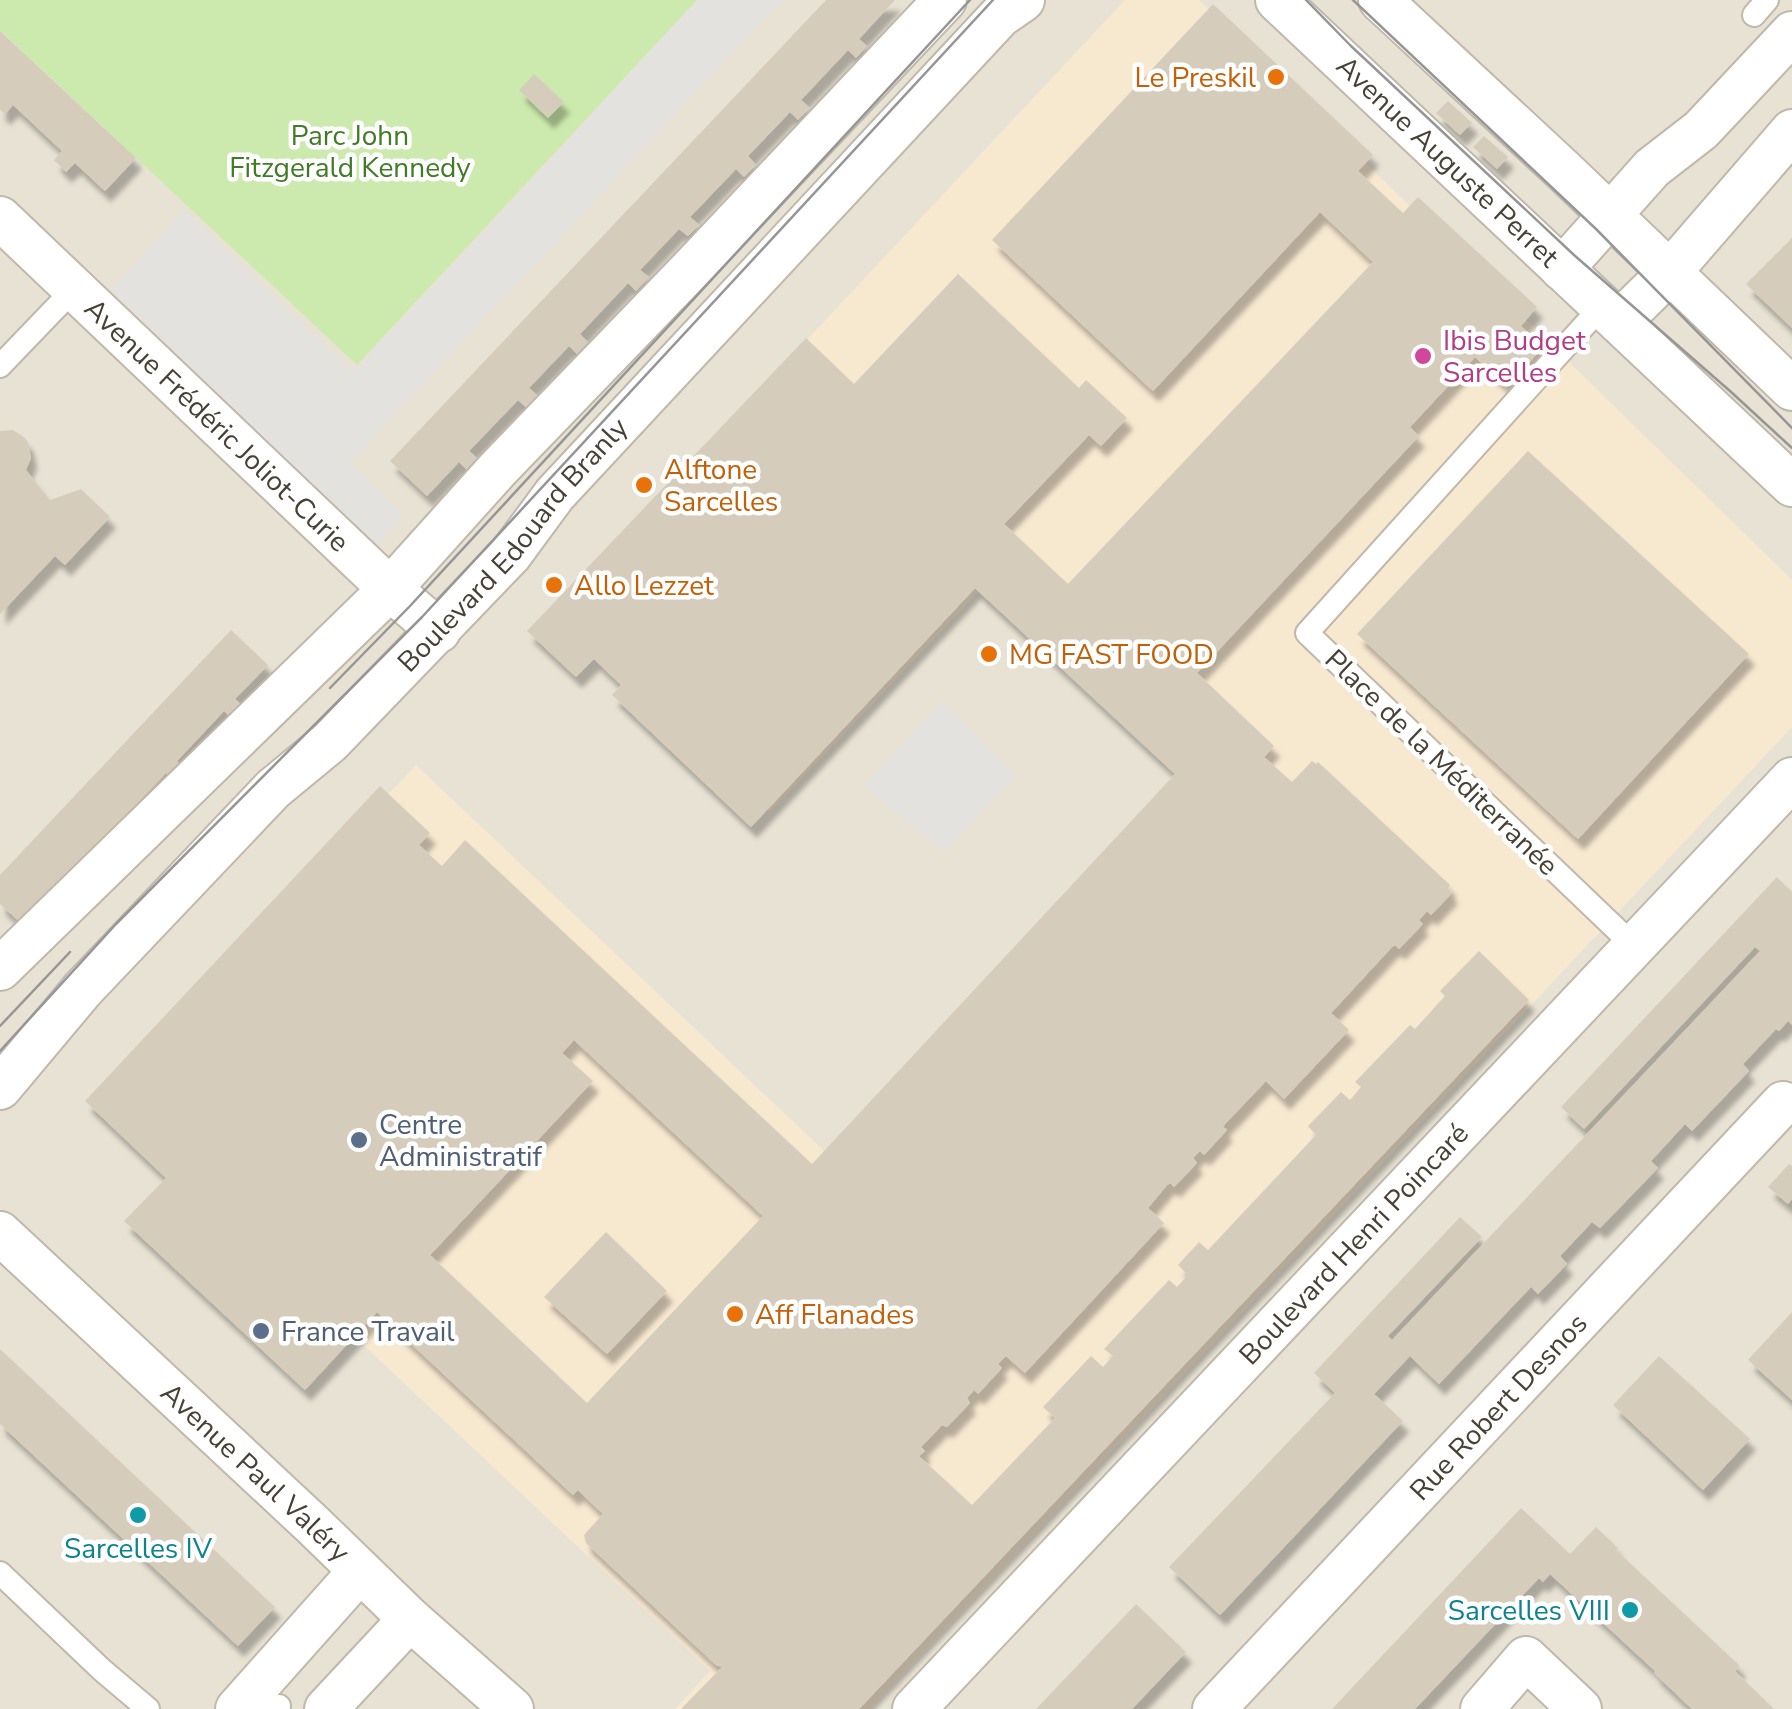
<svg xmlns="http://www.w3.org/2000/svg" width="1792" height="1709" viewBox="0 0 1792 1709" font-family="'Nunito Sans',sans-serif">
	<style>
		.residential { fill: #e8e2d4 }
		.commercial { fill: #f7e8d0 }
		.green { fill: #cceaad }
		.parking { fill: #e4e2de }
		.building { fill: #d6ccbb; fill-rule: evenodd; filter: url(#shadow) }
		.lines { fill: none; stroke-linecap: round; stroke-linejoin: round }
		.service-casing { stroke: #c0b8a8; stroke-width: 26 }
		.minor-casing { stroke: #c0b8a8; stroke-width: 46 }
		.service { stroke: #fff; stroke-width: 22 }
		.minor { stroke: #fff; stroke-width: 42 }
		.tram { stroke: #969696; stroke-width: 2.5 }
		.food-dot { fill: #e8710a; stroke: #fff; stroke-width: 4 }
		.hotel-dot { fill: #d1479c; stroke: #fff; stroke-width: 4 }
		.service-dot { fill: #5c6f8a; stroke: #fff; stroke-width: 4 }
		.culture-dot { fill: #0f9aa8; stroke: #fff; stroke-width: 4 }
		.labels { text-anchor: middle; stroke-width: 9; stroke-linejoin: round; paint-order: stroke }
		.food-label { font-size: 28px; fill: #c56008; stroke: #fff; text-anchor: start }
		.park-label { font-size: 28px; fill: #427b25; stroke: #fff }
		.street-label { font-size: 28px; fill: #474035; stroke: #fff }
		.hotel-label { font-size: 28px; fill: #b23c85; stroke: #fff; text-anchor: start }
		.service-label { font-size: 28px; fill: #4e5e75; stroke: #fff; text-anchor: start }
		.culture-label { font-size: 28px; fill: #0d838f; stroke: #fff }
	</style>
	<defs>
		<filter id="shadow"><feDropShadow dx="6" dy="11" stdDeviation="2.5" flood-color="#0004"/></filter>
	</defs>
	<rect width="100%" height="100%" fill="#f4f0e6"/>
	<rect class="residential" x="0" y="0" width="1792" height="1709"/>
	<path class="commercial" d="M1125,0H1199L1792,580V727L871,1709H675L710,1671L101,1098L416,765L836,1162L1210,767L1000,569L770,812L555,609Z"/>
	<path class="green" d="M0,0H697L357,365L0,30Z"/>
	<g class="parking">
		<path d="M697,0H782L349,463L403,516L374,547L104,297L184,210L353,373Z"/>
		<path d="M942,701L1017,775L944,852L864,785Z"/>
	</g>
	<g class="building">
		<path d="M826,0H895L859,39L867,46L856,58L848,50L801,100L810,108L798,120L790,112L748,156L756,165L744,177L736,169L690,217L699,225L688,236L679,229L640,270L649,277L636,291L628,283L580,334L588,342L577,354L569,346L529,388L538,396L527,408L518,400L469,451L478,459L468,471L459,462L427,496L390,461Z"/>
		<path d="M1213,4L1373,155L1358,171L1403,213L1418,197L1537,307L1521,326L1543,347L1507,387L1475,357L1410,427L1419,436L1197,673L1274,746L1264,757L1292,782L1312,761L1316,764L1318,762L1450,885L1448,888L1452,893L1431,915L1427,911L1419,920L1423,924L1399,949L1395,945L1392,947L1331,1013L1349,1030L1284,1099L1266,1081L1225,1124L1223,1127L1227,1130L1204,1155L1200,1151L1193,1158L1197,1163L1174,1187L1170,1183L1167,1185L1148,1208L1164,1223L1025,1373L1006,1356L998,1364L1002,1368L978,1394L974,1390L967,1398L970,1403L947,1427L942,1425L921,1447L925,1451L919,1456L972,1505L1055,1418L1043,1407L1091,1356L1103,1367L1113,1356L1104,1349L1169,1280L1177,1287L1188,1275L1178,1265L1199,1242L1208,1250L1316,1135L1308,1126L1341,1092L1350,1100L1361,1087L1355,1082L1410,1025L1415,1029L1445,996L1440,991L1479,951L1529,1000L859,1709H681L722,1667L716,1665L586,1543L584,1535L603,1514L578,1490L573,1495L377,1312L305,1390L124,1221L166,1178L85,1101L380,786L430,833L419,845L442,866L465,840L812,1164L1175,774L975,588L751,827L612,695L621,685L594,659L576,677L527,631L806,338L854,384L958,274L1079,388L1086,380L1127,418L1101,446L1089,435L1004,524L1068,584L1373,262L1320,212L1153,391L992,240ZM574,1040L763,1216L587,1403L430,1255L593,1081L562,1053Z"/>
		<path d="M0,31L136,158L105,191L75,163L66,172L54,160L62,151L13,105L5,114L0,110Z"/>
		<path d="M534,74L564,102L548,118L519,90Z"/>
		<path d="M1448,101L1472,123L1460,135L1436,113Z"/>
		<path d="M1484,136L1508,157L1497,169L1473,147Z"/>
		<path d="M1792,238V328L1746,284Z"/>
		<path d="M13,430L24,437L28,442L31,458L26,470L50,500L81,489L110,517L65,565L55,556L0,614V431Z"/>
		<path d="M1528,451L1749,654L1578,839L1357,634Z"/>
		<path d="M231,630L268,665L235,699L245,708L234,720L224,711L177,761L187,770L176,782L166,773L126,815L136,825L126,836L116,827L23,925L0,904V875Z"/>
		<path d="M1777,877L1792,892V1025L1788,1021L1779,1031L1776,1029L1743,1064L1749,1071L1692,1131L1685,1124L1651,1161L1658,1168L1600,1228L1592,1222L1560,1256L1567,1264L1538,1294L1531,1287L1439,1384L1410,1356L1374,1394L1403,1421L1220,1615L1169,1567L1335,1393L1314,1373L1460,1217L1482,1237L1388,1336L1392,1340L1760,951L1755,947L1584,1129L1561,1107Z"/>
		<path d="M1789,1164L1792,1166V1199L1788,1204L1768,1187Z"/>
		<path d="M606,1232L667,1291L607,1354L544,1297Z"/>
		<path d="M1792,1312V1400L1748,1360Z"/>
		<path d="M0,1349L275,1607L238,1646L0,1424Z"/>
		<path d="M1659,1356L1750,1439L1703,1490L1613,1405Z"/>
		<path d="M1521,1508L1570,1554L1596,1527L1618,1548L1616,1550L1740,1666L1735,1671L1774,1709H1692L1654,1673L1655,1671L1550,1574L1543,1582L1539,1578L1415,1709H1332Z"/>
		<path d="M1136,1604L1186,1652L1132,1709H1036Z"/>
	</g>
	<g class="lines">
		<defs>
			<g id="service">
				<path d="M1754,15L1767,0"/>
				<path d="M1602,306L1307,633L1634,946"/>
				<path d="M0,366L74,289"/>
				<path d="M0,1573L102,1670L148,1709"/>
				<path d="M276,1709L279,1706"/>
			</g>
			<g id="minor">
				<path id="s1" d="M1277,0L1792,485"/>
				<path d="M1380,0L1563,170L1792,389"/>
				<path id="s2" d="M0,218L390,589L439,631"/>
				<path d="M1562,269L1652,168L1701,130L1792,33"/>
				<path d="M1619,322L1669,273L1792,131"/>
				<path d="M0,969L390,589L497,470L690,270L945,0"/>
				<path id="s3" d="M0,1088L83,989L273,789L330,742L510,555L555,494L1000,16L1023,0"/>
				<path id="s4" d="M0,1233L312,1524L410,1619L512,1709"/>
				<path d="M237,1709L359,1572"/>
				<path d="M326,1709L410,1619"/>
				<path id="s5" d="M914,1709L1792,779"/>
				<path id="s6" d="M1214,1709L1783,1103"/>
				<path d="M1482,1709L1526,1658L1580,1709"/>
			</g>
		</defs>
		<use href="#service" class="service-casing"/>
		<use href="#minor" class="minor-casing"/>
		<use href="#service" class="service"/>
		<use href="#minor" class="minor"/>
		<g class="tram">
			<path d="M1306,0L1351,46L1574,255L1730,391L1792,448"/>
			<path d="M1353,0L1596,229L1792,428"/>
			<path d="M330,688L410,606L970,0"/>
			<path d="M0,1026L70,952"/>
			<path d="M0,1051L116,924L422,617L993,0"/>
		</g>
	</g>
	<g class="food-dot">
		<circle cx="1276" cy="77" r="10"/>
		<circle cx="644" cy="485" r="10"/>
		<circle cx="554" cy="585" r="10"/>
		<circle cx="989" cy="654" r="10"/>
		<circle cx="735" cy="1314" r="10"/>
	</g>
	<circle class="hotel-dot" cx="1423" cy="356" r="10"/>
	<g class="service-dot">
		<circle cx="359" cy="1140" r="10"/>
		<circle cx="261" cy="1331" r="10"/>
	</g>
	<g class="culture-dot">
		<circle cx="138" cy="1515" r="10"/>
		<circle cx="1630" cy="1610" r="10"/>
	</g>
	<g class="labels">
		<g class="food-label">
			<text x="1256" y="87" text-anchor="end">Le Preskil</text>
			<text x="664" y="479">Alftone<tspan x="664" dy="32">Sarcelles</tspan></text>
			<text x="574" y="595">Allo Lezzet</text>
			<text x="1009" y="664">MG FAST FOOD</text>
			<text x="755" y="1324">Aff Flanades</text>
		</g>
		<g class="park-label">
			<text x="350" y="145">Parc John<tspan x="350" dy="32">Fitzgerald Kennedy</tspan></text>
		</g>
		<g class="street-label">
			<text dy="10" stroke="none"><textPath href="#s1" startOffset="235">Avenue Auguste Perret</textPath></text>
			<text dy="10" stroke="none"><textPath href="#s2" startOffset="300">Avenue Frédéric Joliot-Curie</textPath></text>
			<text dy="10" stroke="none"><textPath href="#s3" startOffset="748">Boulevard Edouard Branly</textPath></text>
			<text transform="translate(1442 762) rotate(44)" y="10">Place de la Méditerranée</text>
			<text dy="10" stroke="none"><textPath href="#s5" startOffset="640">Boulevard Henri Poincaré</textPath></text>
			<text dy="10" stroke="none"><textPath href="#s6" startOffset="415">Rue Robert Desnos</textPath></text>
			<text dy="10" stroke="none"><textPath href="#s4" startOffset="350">Avenue Paul Valéry</textPath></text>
		</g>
		<g class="hotel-label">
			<text x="1443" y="350">Ibis Budget<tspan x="1443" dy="32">Sarcelles</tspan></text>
		</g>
		<g class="service-label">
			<text x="379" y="1134">Centre<tspan x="379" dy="32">Administratif</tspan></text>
			<text x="281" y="1341">France Travail</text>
		</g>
		<g class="culture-label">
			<text x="138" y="1558">Sarcelles IV</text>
			<text x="1610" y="1620" text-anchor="end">Sarcelles VIII</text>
		</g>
	</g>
</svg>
